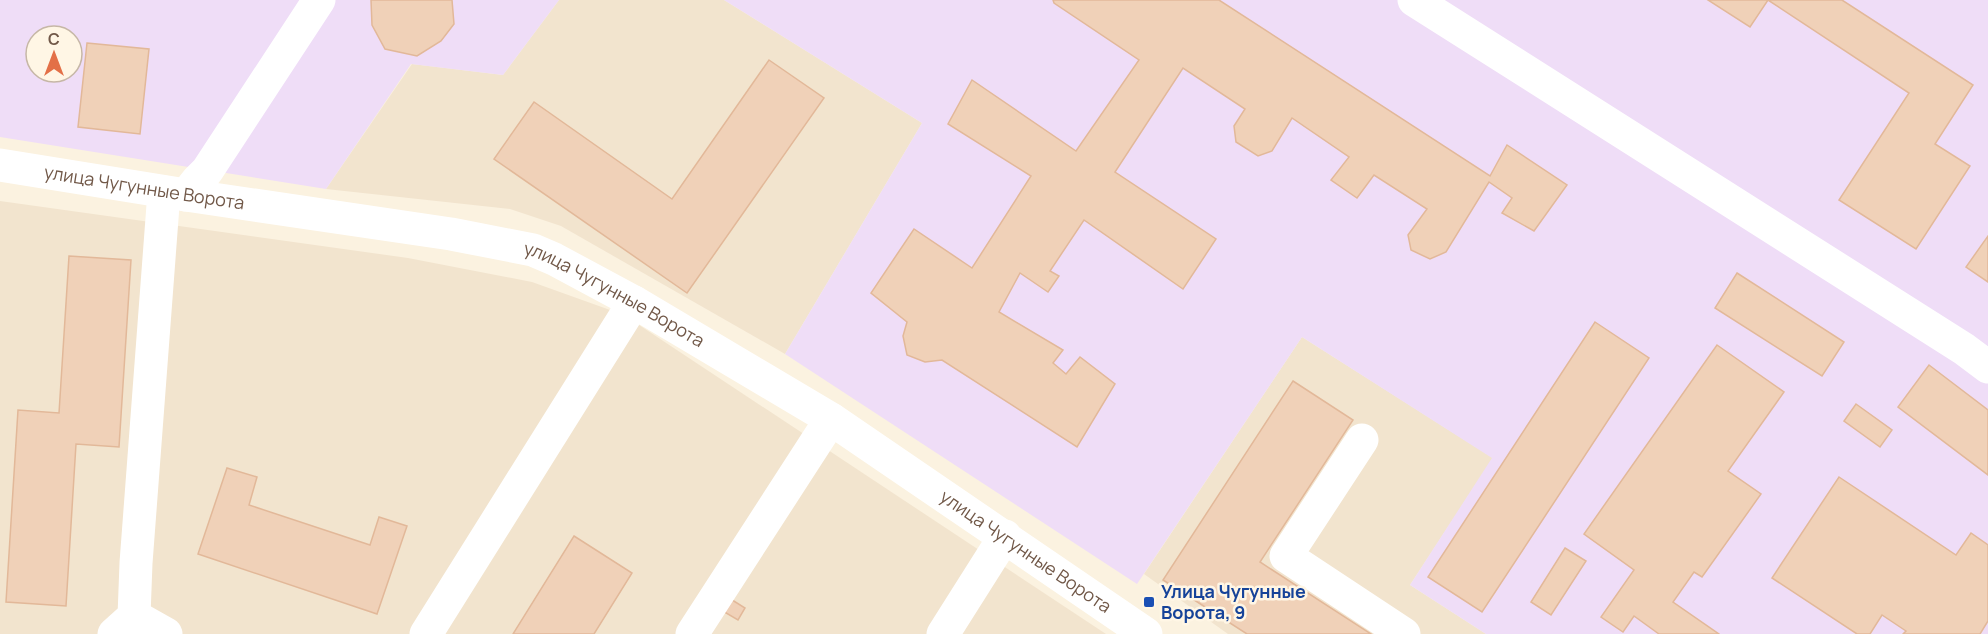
<svg xmlns="http://www.w3.org/2000/svg" width="1988" height="634" viewBox="0 0 1988 634" font-family="Manrope,sans-serif">
	<style>
		.residential { fill: #f2e4ce }
		.education { fill: #efddf7; fill-rule: evenodd }
		.building { fill: #f0d1b8; stroke: #e2b899; stroke-width: 1.5 }
		.lines { fill: none; stroke-linecap: round; stroke-linejoin: round }
		.minor { stroke: #fff; stroke-width: 33 }
		.transit-dot { fill: #1a4fb4; stroke: #fff6e5; stroke-width: 2 }
		.labels { text-anchor: middle; stroke-width: 5; stroke-linejoin: round; paint-order: stroke }
		.street-label { font-size: 18px; fill: #715848; stroke: #fff6e5 }
		.transit-label { font-size: 18px; font-weight: bold; fill: #164399; stroke: #fff6e5; text-anchor: start }
	</style>
	<rect width="100%" height="100%" fill="#fbf2e0"/>
	<g class="residential">
		<path d="M559,0H724L922,123L785,354L561,226L510,209L326,189L412,64L503,75Z"/>
		<path d="M0,201L408,258L532,282L624,315L1106,634H0Z"/>
		<path d="M1302,337L1493,458L1410,585L1486,634H1228L1144,574Z"/>
	</g>
	<g class="education">
		<path d="M0,0H559L503,75L411,64L326,189L0,137ZM36,36H72V72H36Z"/>
		<path d="M724,0H1988V634H1486L1410,585L1492,458L1302,337L1137,584L785,354L922,123Z"/>
	</g>
	<g class="building">
		<path d="M371,0H452L454,24L441,41L417,56L385,49L372,25Z"/>
		<path d="M1053,0H1219L1490,176L1507,145L1567,185L1534,231L1502,213L1512,198L1489,182L1446,252L1430,259L1411,250L1408,235L1427,209L1374,175L1357,198L1331,180L1349,157L1292,118L1272,151L1258,156L1236,142L1234,126L1245,109L1183,68L1115,172L1216,239L1183,289L1084,220L1050,271L1059,276L1048,292L1020,273L999,312L1063,350L1053,363L1066,374L1080,357L1115,384L1077,447L942,360L925,362L907,355L903,336L907,322L871,293L914,229L972,268L1031,176L948,124L972,80L1076,151L1139,60L1054,3Z"/>
		<path d="M1708,0H1842L1973,85L1935,144L1970,166L1916,249L1839,200L1909,93L1768,0L1750,27Z"/>
		<path d="M87,43L149,49L140,134L78,127Z"/>
		<path d="M769,60L824,98L687,293L494,159L534,102L672,199Z"/>
		<path d="M1988,236V282L1966,267Z"/>
		<path d="M69,256L131,260L119,447L76,444L66,606L6,602L18,410L59,413Z"/>
		<path d="M1737,273L1844,342L1822,376L1715,308Z"/>
		<path d="M1595,322L1649,358L1482,612L1428,577Z"/>
		<path d="M1717,345L1784,392L1728,471L1761,494L1702,577L1694,572L1673,602L1719,634H1659L1634,616L1623,632L1601,617L1634,570L1584,534Z"/>
		<path d="M1929,365L1988,410V475L1898,407Z"/>
		<path d="M1293,381L1353,420L1260,562L1371,634H1247L1163,580Z"/>
		<path d="M1856,404L1892,430L1880,447L1844,421Z"/>
		<path d="M227,468L257,477L249,505L370,545L379,517L407,526L377,614L198,554Z"/>
		<path d="M1839,477L1956,555L1971,533L1988,545V621L1980,634H1903L1906,631L1882,615L1870,634H1857L1772,578Z"/>
		<path d="M574,536L632,573L594,634H513Z"/>
		<path d="M1565,548L1586,561L1551,615L1531,602Z"/>
		<path d="M729,598L745,608L738,620L721,610Z"/>
	</g>
	<g class="lines">
		<g class="minor">
			<path d="M1414,0L1964,349L1988,367"/>
			<path id="s1" d="M0,165L186,195L451,234L533,250L554,259L634,302L831,419L1146,634"/>
			<path d="M186,195L197,181L207,171L319,0"/>
			<path d="M1362,440L1286,556L1404,634"/>
			<path d="M134,616L166,634"/>
			<path d="M114,634L134,616L136,563L164,192"/>
			<path d="M426,634L634,302"/>
			<path d="M692,634L831,419"/>
			<path d="M943,634L1005,536"/>
		</g>
	</g>
	<rect class="transit-dot" x="1143" y="596" width="12" height="12" rx="3"/>
	<g class="labels">
		<g class="street-label">
			<text dy="6" stroke="none"><textPath href="#s1" startOffset="146">улица Чугунные Ворота</textPath></text>
			<text dy="6" stroke="none"><textPath href="#s1" startOffset="632">улица Чугунные Ворота</textPath></text>
			<text dy="6" stroke="none"><textPath href="#s1" startOffset="1118">улица Чугунные Ворота</textPath></text>
		</g>
		<g class="transit-label">
			<text x="1161" y="598">Улица Чугунные<tspan x="1161" dy="21">Ворота, 9</tspan></text>
		</g>
	</g>
	<g transform="translate(54 54)"><circle r="28" fill="#fff6e5" stroke="#c6b7a6" stroke-width="1.5"/>
	<path d="M0-4.5L10 22L0 15L-10 22Z" fill="#e37047"/>
	<text y="-9" font-size="16" font-weight="bold" text-anchor="middle" fill="#715848">С</text>
	</g>
</svg>
